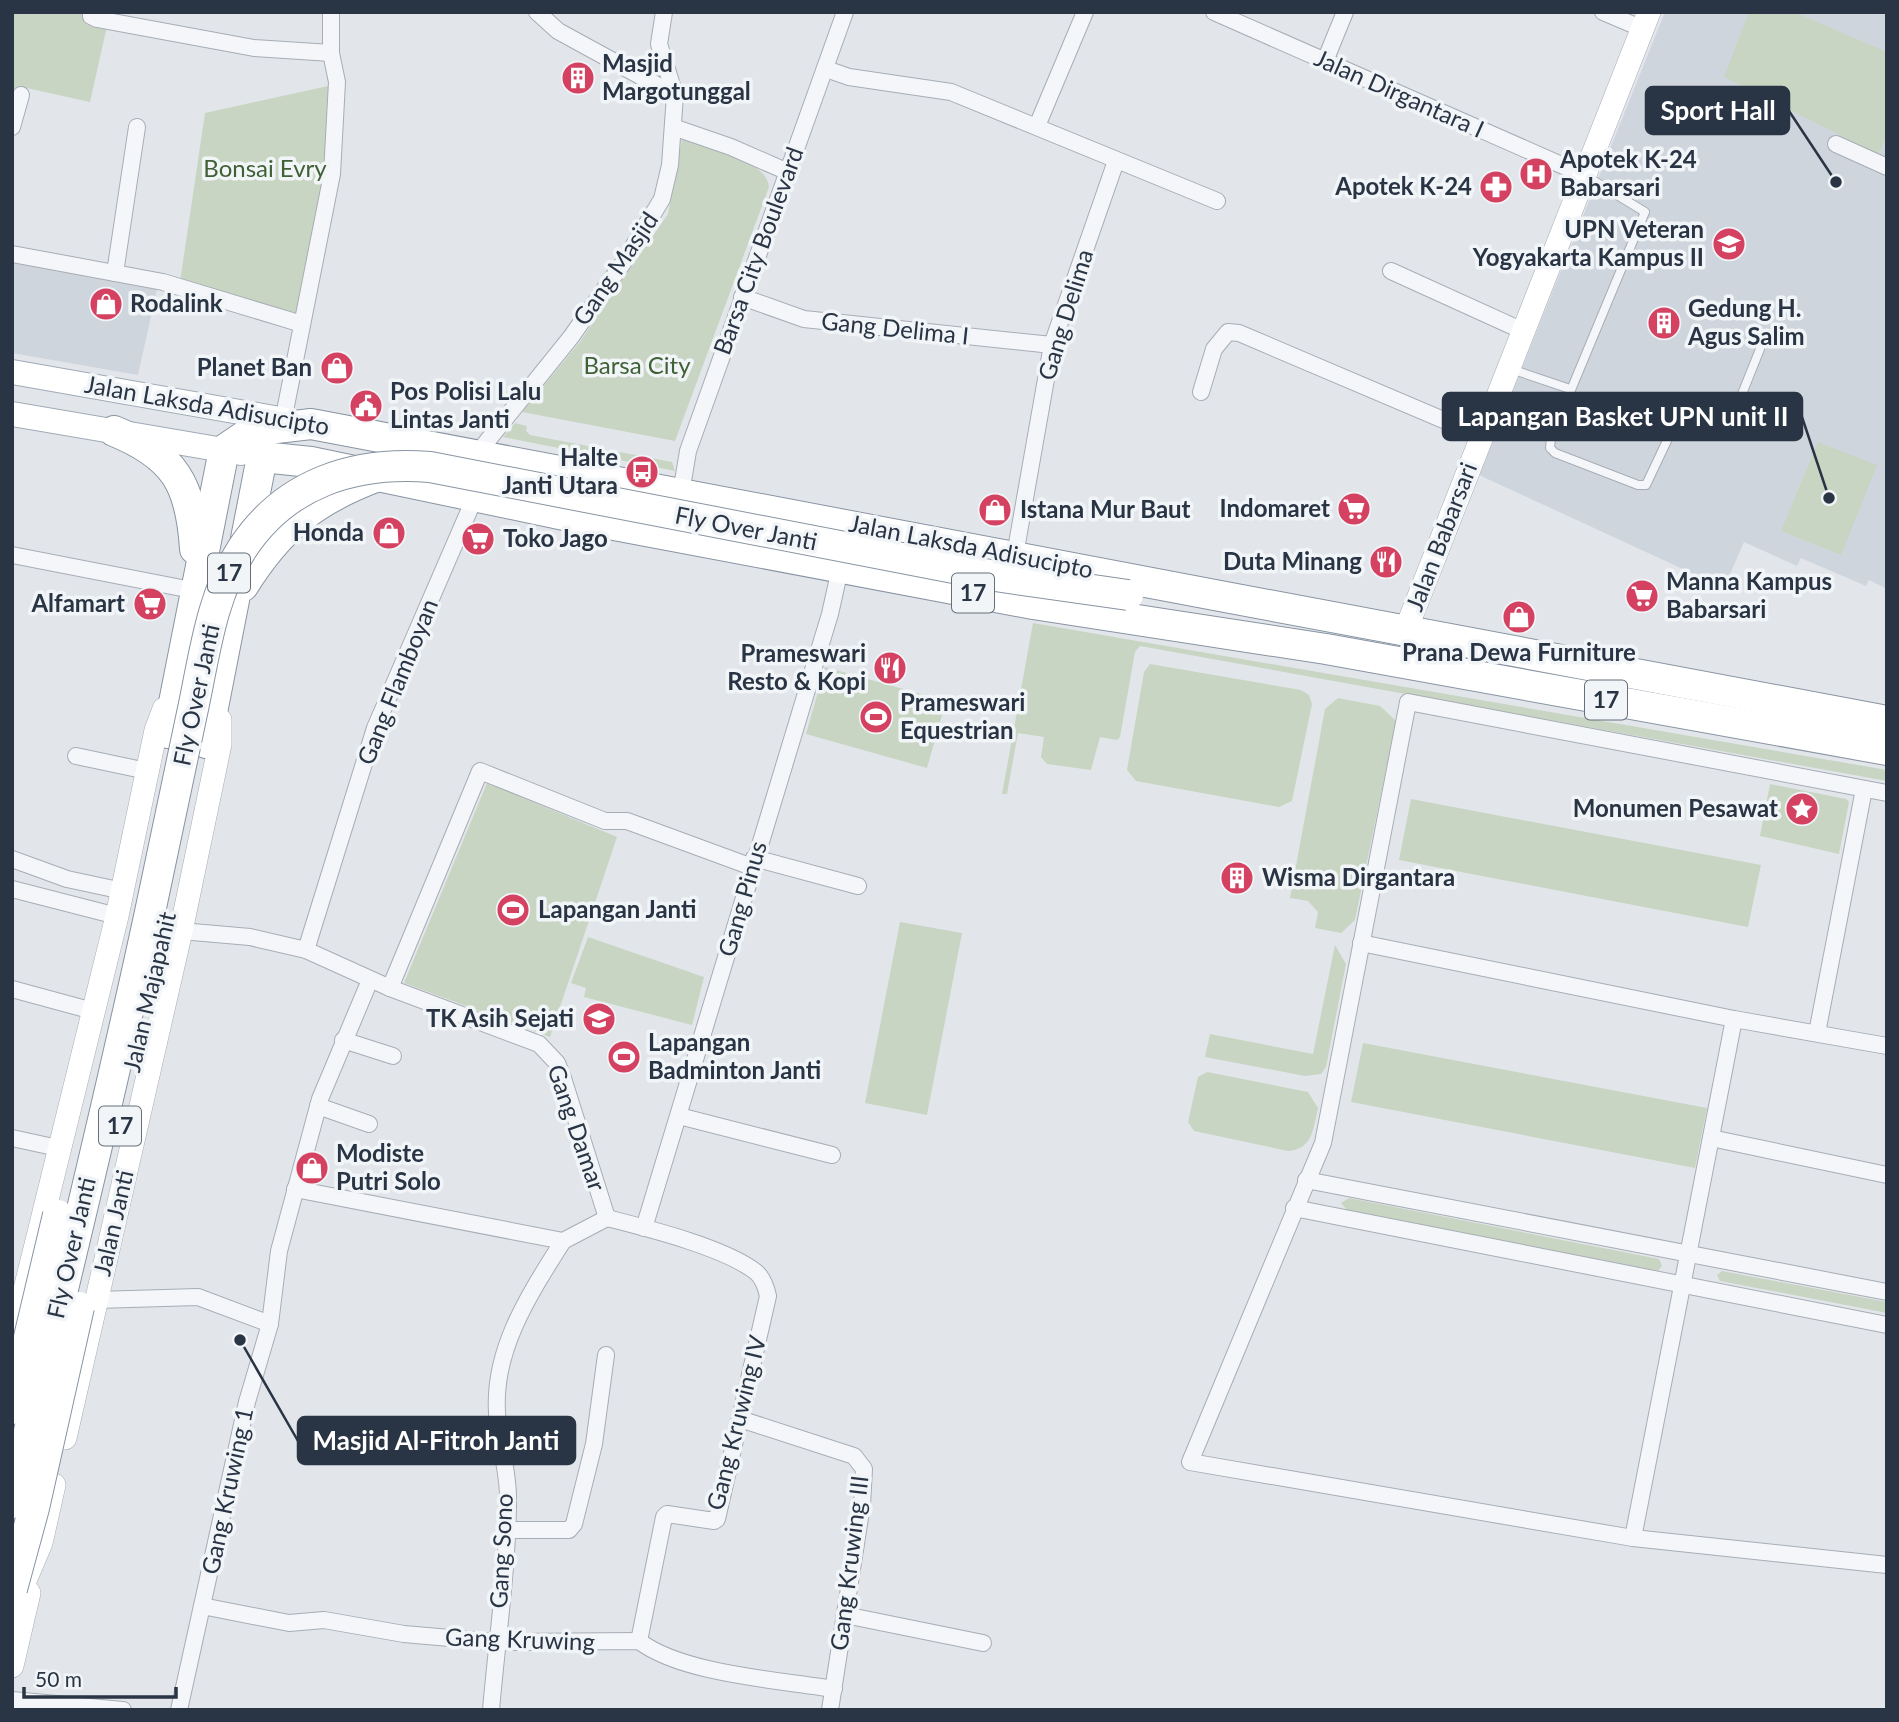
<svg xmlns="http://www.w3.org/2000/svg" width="1899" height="1722" viewBox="0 0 1899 1722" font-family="Lato,sans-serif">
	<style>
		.built { fill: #cfd5dd }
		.green { fill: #c8d5c2 }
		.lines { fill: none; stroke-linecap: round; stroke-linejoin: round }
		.lane-casing { stroke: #a7adb6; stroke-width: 10 }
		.street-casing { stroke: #a7adb6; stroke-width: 18 }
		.secondary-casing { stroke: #a7adb6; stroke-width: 24 }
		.primary-casing { stroke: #a0abb7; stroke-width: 26 }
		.highway-casing { stroke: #8894a2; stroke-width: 32 }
		.lane { stroke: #f5f6f9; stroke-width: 8 }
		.street { stroke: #f5f6f9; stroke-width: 16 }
		.secondary { stroke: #fff; stroke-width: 23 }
		.primary { stroke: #fff; stroke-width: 24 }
		.highway { stroke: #fff; stroke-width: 30 }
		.highway-bridge-casing { stroke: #8894a2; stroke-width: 32; stroke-linecap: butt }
		.highway-bridge { stroke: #fff; stroke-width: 30 }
		.labels { text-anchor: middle; stroke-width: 7; stroke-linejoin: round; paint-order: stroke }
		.shield { fill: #f1f5f8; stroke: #656e7a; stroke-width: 2 }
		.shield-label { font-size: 23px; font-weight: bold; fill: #293444 }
		.poi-label { font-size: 24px; font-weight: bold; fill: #293444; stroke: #f1f5f8; text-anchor: start }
		.street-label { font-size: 24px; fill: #293444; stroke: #f1f5f8 }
		.park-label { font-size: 24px; fill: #406035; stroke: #f1f5f8 }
		.leader { fill: none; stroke: #293444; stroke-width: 2.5 }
		.callout-dot { fill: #293444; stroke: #f1f5f8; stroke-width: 2.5 }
		.callout { fill: #293444; stroke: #293444; stroke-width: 2.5 }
		.callout-label { font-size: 26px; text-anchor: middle; font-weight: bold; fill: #fff }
	</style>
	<rect width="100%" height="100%" fill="#e2e6eb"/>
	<g class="built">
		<path d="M1665,12H1887V589L1869,580L1866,586L1801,558L1797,566L1744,542L1724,588L1479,475Z"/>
		<path d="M12,258L158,285L138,375L12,353Z"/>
	</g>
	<g class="green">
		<path d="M12,12H77L107,26L90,102L22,87L12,89Z"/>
		<path d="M1749,12H1794L1887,52V136L1878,154L1724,77Z"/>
		<path d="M337,84V132L301,322L180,282L205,113Z"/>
		<path d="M682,139C705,147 767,159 769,187L675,441L522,412L579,343L668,214Z"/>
		<path d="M515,423L527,426L526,431L530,435L672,462L675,471L503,437Z"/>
		<path d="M1818,442L1877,465L1841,555L1781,531Z"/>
		<path d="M1033,623L1887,770V781L1140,646L1135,652L1120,737L1117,740L1100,737L1091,770L1047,764L1041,757L1044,737L1018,733L1007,794H1002Z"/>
		<path d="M1150,664L1301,690L1309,695L1312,704L1292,801L1279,807L1136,781L1127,770L1144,672Z"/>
		<path d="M825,667L946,701L927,768L806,734Z"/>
		<path d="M1338,698L1380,706L1396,721L1355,920L1341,933L1315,928L1318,912L1308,901L1290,898L1325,709Z"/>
		<path d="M487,783L617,837L550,1037L404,983Z"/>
		<path d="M1770,784L1846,799L1849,802L1839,854L1760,836Z"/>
		<path d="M1411,799L1761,865L1748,927L1399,860Z"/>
		<path d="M900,922L962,933L927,1115L865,1103Z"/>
		<path d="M588,937L704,977L692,1025L584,997L586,988L571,983Z"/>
		<path d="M1335,945L1346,964L1326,1067L1321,1074L1305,1076L1205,1057L1210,1034L1313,1054Z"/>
		<path d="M1363,1043L1707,1108L1695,1168L1351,1102Z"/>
		<path d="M1207,1072L1308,1092L1318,1108C1313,1129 1313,1149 1288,1151L1194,1131L1188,1122L1198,1077Z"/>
		<path d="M1349,1198L1659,1259L1662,1266L1658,1271L1347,1210L1341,1203Z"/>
		<path d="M1722,1271L1887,1302V1313L1720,1281L1717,1275Z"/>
	</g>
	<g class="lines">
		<defs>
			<g id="lane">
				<path d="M1586,176L1645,212L1551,438L1550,448L1555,453L1638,485H1646L1682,409L1726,423L1732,419L1760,349"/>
				<path d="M1511,369L1570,389"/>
			</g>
			<g id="street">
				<path d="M91,12V16L97,19L254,48L331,53"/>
				<path d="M537,12L558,31L675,95"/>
				<path d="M1214,12L1584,175"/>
				<path d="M1603,12L1643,29"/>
				<path d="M1325,61L1345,12"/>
				<path d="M826,69L849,77L951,92L1217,201"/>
				<path d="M1037,126L1085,12"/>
				<path d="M12,127L21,95"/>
				<path d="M673,127L731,147L788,172"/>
				<path d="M1836,144L1887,167"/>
				<path d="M12,254L163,282L302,324"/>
				<path d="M1391,271L1523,331"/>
				<path d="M115,273L137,127"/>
				<path d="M742,297L804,319L1052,345"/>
				<path d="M1201,392L1214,349L1228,332L1239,333L1481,436"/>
				<path d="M282,426L332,174L337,82L331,53V12"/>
				<path d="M476,455L571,337L623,263L662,199L670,165L675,95L659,44L664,12"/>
				<path d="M681,493L688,451L845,12"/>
				<path d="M12,555L197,591"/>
				<path d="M1015,555L1052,345L1116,161"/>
				<path d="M76,756L147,771"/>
				<path d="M1887,793L1408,702L1323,1143L1190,1462L1633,1538L1887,1565"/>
				<path d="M754,858L858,886"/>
				<path d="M12,859L67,879L123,891"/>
				<path d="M12,889L117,916"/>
				<path d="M181,931L250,937L306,950L390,988L539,1044L557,1063L562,1075L607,1218"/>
				<path d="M1361,943L1734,1019L1887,1046"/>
				<path d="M306,950L375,728L475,497"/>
				<path d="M390,988L480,771L605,821H627L752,867"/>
				<path d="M12,989L93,1011"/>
				<path d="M1817,1033L1864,789"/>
				<path d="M343,1040L393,1056"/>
				<path d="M318,1106L369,1124"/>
				<path d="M679,1116L832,1155"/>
				<path d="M12,1138L58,1148"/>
				<path d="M1711,1138L1887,1175"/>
				<path d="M1306,1180L1887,1292"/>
				<path d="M295,1189L563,1241L607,1218C646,1228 724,1247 756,1272C763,1278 766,1287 768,1296L717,1519L714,1521L667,1514L664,1517L639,1641"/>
				<path d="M1294,1208L1887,1325"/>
				<path d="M644,1228L830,614L840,569"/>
				<path d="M96,1300L198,1297L270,1324"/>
				<path d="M740,1419L854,1456L864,1469L862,1505L830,1710"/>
				<path d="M506,1530H569L574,1524L594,1444L606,1355"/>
				<path d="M1633,1538L1734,1019"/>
				<path d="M202,1606L289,1623L324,1620L404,1634L496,1642L639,1641C682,1674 779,1680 834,1689"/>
				<path d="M845,1615L983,1643"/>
				<path d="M12,1700L123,1710"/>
				<path d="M179,1710L247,1402L270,1324L279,1251L320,1099L370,980"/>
				<path d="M491,1710C497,1639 508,1567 508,1497C508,1469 498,1440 497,1412C493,1348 531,1292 563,1241"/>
			</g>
			<g id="secondary">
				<path d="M1405,632L1649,12"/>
				<path d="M12,1342L117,916L156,730L164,709"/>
				<path d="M65,1438L181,931L220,744V720"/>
				<path d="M12,1611L41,1543L54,1485"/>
				<path d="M12,1666L29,1593"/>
			</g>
			<g id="primary">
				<path d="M12,372L291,421"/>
				<path d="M12,414L241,453"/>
			</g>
			<g id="highway">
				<path d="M114,431C175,456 191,484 195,549"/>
				<path d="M262,457L311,462L588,520L1033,604L1326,649L1887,750"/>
				<path d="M243,586C280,527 315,499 381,475"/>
				<path d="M168,733L224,450L252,431L311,424C837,521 1361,625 1887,721"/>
				<path d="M206,743L262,457L256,438"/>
			</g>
		</defs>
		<use href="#lane" class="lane-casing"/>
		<use href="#street" class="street-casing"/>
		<use href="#secondary" class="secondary-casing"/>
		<use href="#primary" class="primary-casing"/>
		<use href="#highway" class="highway-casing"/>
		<use href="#lane" class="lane"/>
		<use href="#street" class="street"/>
		<use href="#secondary" class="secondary"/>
		<use href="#primary" class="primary"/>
		<use href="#highway" class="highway"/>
		<defs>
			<g id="highway-bridge">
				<path d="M12,1409L58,1215"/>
				<path d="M12,1503C59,1302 110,1101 153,898C167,833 181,768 194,704C205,651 212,595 242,549C285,483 354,461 430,467L995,576L1128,595"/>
				<path d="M12,1589L34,1508L79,1307"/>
			</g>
		</defs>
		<use href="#highway-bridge" class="highway-bridge-casing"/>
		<use href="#highway-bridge" class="highway-bridge"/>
	</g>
	<defs>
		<symbol id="building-disc" viewBox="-11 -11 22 22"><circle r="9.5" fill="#d54160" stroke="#f1f5f8"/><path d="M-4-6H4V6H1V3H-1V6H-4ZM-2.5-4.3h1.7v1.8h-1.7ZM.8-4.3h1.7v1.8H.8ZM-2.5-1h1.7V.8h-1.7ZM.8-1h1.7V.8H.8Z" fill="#fff"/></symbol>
		<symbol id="hospital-disc" viewBox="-11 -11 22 22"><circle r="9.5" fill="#d54160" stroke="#f1f5f8"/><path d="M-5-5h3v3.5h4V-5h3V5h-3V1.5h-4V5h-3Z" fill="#fff"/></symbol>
		<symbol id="pharmacy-disc" viewBox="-11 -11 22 22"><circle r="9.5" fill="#d54160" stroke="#f1f5f8"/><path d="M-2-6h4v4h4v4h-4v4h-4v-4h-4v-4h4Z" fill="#fff"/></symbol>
		<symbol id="university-disc" viewBox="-11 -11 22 22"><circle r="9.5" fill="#d54160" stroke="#f1f5f8"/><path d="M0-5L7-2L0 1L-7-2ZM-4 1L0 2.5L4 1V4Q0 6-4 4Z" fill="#fff"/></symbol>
		<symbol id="shop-disc" viewBox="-11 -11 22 22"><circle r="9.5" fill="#d54160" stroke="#f1f5f8"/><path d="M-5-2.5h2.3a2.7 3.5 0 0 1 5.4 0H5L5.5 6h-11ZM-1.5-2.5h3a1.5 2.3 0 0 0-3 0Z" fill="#fff"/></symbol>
		<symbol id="civic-disc" viewBox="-11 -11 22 22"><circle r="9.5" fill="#d54160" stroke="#f1f5f8"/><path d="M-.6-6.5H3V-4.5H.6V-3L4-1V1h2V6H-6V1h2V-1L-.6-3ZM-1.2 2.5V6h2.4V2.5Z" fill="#fff"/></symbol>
		<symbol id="bus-disc" viewBox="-11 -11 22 22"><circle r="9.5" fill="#d54160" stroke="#f1f5f8"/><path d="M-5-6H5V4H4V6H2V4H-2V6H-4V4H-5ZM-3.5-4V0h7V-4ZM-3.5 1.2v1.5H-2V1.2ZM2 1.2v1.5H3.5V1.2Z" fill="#fff"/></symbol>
		<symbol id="supermarket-disc" viewBox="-11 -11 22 22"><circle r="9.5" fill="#d54160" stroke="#f1f5f8"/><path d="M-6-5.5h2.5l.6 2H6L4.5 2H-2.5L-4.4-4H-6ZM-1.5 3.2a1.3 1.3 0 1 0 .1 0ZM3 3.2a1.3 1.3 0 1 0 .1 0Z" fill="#fff"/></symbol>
		<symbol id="restaurant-disc" viewBox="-11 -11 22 22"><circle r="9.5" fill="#d54160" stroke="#f1f5f8"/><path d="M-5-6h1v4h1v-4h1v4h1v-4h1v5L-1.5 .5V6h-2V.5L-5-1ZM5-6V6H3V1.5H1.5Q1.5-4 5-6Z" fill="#fff"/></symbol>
		<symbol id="stadium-disc" viewBox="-11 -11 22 22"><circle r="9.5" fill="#d54160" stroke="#f1f5f8"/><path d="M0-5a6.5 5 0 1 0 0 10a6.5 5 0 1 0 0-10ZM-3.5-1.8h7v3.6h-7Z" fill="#fff"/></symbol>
		<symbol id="sight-disc" viewBox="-11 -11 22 22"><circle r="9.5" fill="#d54160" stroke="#f1f5f8"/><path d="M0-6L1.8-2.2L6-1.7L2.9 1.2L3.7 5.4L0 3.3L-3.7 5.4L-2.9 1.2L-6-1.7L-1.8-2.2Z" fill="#fff"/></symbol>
		<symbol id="school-disc" viewBox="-11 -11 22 22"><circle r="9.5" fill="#d54160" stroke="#f1f5f8"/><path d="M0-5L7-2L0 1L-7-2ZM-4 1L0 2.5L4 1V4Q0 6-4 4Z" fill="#fff"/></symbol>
	</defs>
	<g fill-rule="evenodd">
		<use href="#building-disc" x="559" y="59" width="38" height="38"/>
		<use href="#hospital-disc" x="1517" y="155" width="38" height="38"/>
		<use href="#pharmacy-disc" x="1477" y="168" width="38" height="38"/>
		<use href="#university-disc" x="1710" y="225" width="38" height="38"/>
		<use href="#shop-disc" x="87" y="285" width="38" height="38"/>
		<use href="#building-disc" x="1645" y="304" width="38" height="38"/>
		<use href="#shop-disc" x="318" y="349" width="38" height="38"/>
		<use href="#civic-disc" x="347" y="387" width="38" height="38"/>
		<use href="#bus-disc" x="623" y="453" width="38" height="38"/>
		<use href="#supermarket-disc" x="1335" y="490" width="38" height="38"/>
		<use href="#shop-disc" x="976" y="491" width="38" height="38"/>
		<use href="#shop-disc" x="370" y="514" width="38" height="38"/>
		<use href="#supermarket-disc" x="459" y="520" width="38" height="38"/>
		<use href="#restaurant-disc" x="1367" y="543" width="38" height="38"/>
		<use href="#supermarket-disc" x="1623" y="577" width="38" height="38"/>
		<use href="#supermarket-disc" x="131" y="585" width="38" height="38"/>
		<use href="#shop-disc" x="1500" y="598" width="38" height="38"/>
		<use href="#restaurant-disc" x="871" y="649" width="38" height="38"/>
		<use href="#stadium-disc" x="857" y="698" width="38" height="38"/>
		<use href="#sight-disc" x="1783" y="790" width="38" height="38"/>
		<use href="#building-disc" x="1218" y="859" width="38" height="38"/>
		<use href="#stadium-disc" x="494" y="891" width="38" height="38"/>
		<use href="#school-disc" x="580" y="1000" width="38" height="38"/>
		<use href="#stadium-disc" x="605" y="1038" width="38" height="38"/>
		<use href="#shop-disc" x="293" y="1149" width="38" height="38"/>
	</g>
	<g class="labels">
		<g class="shield">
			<rect x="208" y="553.5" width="42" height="39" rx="5"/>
			<rect x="952" y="573.5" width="42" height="39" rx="5"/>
			<rect x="1585" y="680.5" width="42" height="39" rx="5"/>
			<rect x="99" y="1106.5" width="42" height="39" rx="5"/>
		</g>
		<g class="shield-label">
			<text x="229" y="581">17</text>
			<text x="973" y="601">17</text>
			<text x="1606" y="708">17</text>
			<text x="120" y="1134">17</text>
		</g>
		<g class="poi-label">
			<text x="602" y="72">Masjid<tspan x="602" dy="28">Margotunggal</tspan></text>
			<text x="1560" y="168">Apotek K-24<tspan x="1560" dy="28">Babarsari</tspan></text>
			<text x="1472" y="195" text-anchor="end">Apotek K-24</text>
			<text x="1704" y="238" text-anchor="end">UPN Veteran<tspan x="1704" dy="28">Yogyakarta Kampus II</tspan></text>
			<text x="130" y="312">Rodalink</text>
			<text x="1688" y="317">Gedung H.<tspan x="1688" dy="28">Agus Salim</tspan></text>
			<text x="312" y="376" text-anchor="end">Planet Ban</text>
			<text x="390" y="400">Pos Polisi Lalu<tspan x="390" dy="28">Lintas Janti</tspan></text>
			<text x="618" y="466" text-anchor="end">Halte<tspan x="618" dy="28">Janti Utara</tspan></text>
			<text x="1330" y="517" text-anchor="end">Indomaret</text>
			<text x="1020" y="518">Istana Mur Baut</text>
			<text x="364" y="541" text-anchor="end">Honda</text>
			<text x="503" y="547">Toko Jago</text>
			<text x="1362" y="570" text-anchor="end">Duta Minang</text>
			<text x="1666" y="590">Manna Kampus<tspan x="1666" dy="28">Babarsari</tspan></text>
			<text x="125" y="612" text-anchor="end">Alfamart</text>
			<text x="1519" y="661" text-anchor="middle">Prana Dewa Furniture</text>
			<text x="866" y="662" text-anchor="end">Prameswari<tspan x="866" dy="28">Resto &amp; Kopi</tspan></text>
			<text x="900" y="711">Prameswari<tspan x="900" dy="28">Equestrian</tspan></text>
			<text x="1778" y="817" text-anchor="end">Monumen Pesawat</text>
			<text x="1262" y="886">Wisma Dirgantara</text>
			<text x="538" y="918">Lapangan Janti</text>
			<text x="574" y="1027" text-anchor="end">TK Asih Sejati</text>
			<text x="648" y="1051">Lapangan<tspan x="648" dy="28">Badminton Janti</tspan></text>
			<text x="336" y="1162">Modiste<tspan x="336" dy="28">Putri Solo</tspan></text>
		</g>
		<g class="street-label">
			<text transform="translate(1399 94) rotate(24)" y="8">Jalan Dirgantara I</text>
			<text transform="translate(759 251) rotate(-70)" y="8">Barsa City Boulevard</text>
			<text transform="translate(616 269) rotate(-56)" y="8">Gang Masjid</text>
			<text transform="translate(1066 315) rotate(-73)" y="8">Gang Delima</text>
			<text transform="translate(895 329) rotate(6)" y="8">Gang Delima I</text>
			<text transform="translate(207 406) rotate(10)" y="8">Jalan Laksda Adisucipto</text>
			<text transform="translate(746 529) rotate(11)" y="8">Fly Over Janti</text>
			<text transform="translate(1442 537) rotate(-69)" y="8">Jalan Babarsari</text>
			<text transform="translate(971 547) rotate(11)" y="8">Jalan Laksda Adisucipto</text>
			<text transform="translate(398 682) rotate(-68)" y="8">Gang Flamboyan</text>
			<text transform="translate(197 695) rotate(-78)" y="8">Fly Over Janti</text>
			<text transform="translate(743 899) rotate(-74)" y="8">Gang Pinus</text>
			<text transform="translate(150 992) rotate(-77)" y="8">Jalan Majapahit</text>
			<text transform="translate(576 1128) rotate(71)" y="8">Gang Damar</text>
			<text transform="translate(114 1223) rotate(-77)" y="8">Jalan Janti</text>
			<text transform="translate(72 1248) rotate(-77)" y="8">Fly Over Janti</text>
			<text transform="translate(737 1423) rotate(-76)" y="8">Gang Kruwing IV</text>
			<text transform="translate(228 1491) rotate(-78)" y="8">Gang Kruwing 1</text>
			<text transform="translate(502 1551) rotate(-87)" y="8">Gang Sono</text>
			<text transform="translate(850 1563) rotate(-83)" y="8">Gang Kruwing III</text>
			<text transform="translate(520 1640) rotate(2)" y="8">Gang Kruwing</text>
		</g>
		<g class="park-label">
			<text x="265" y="177">Bonsai Evry</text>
			<text x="637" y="374">Barsa City</text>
		</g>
	</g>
	<path class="leader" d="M1836 182L1789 111M1829 498L1802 417M240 1340L298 1441"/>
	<g class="callout-dot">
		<circle cx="1836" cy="182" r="7"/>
		<circle cx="1829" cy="498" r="7"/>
		<circle cx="240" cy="1340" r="7"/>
	</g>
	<g class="callout">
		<rect x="1646" y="87" width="143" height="47" rx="7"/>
		<rect x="1443" y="393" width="359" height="47" rx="7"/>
		<rect x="298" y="1417" width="277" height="47" rx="7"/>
	</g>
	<g class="callout-label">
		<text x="1718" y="120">Sport Hall</text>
		<text x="1623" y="426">Lapangan Basket UPN unit II</text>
		<text x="436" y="1450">Masjid Al-Fitroh Janti</text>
	</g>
	<rect width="1899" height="1722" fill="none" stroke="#293444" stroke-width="28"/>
	<path d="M24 1687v10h152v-10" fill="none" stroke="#293444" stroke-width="3.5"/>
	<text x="35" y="1687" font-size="21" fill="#293444" stroke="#f1f5f8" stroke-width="5" paint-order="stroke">50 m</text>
</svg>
